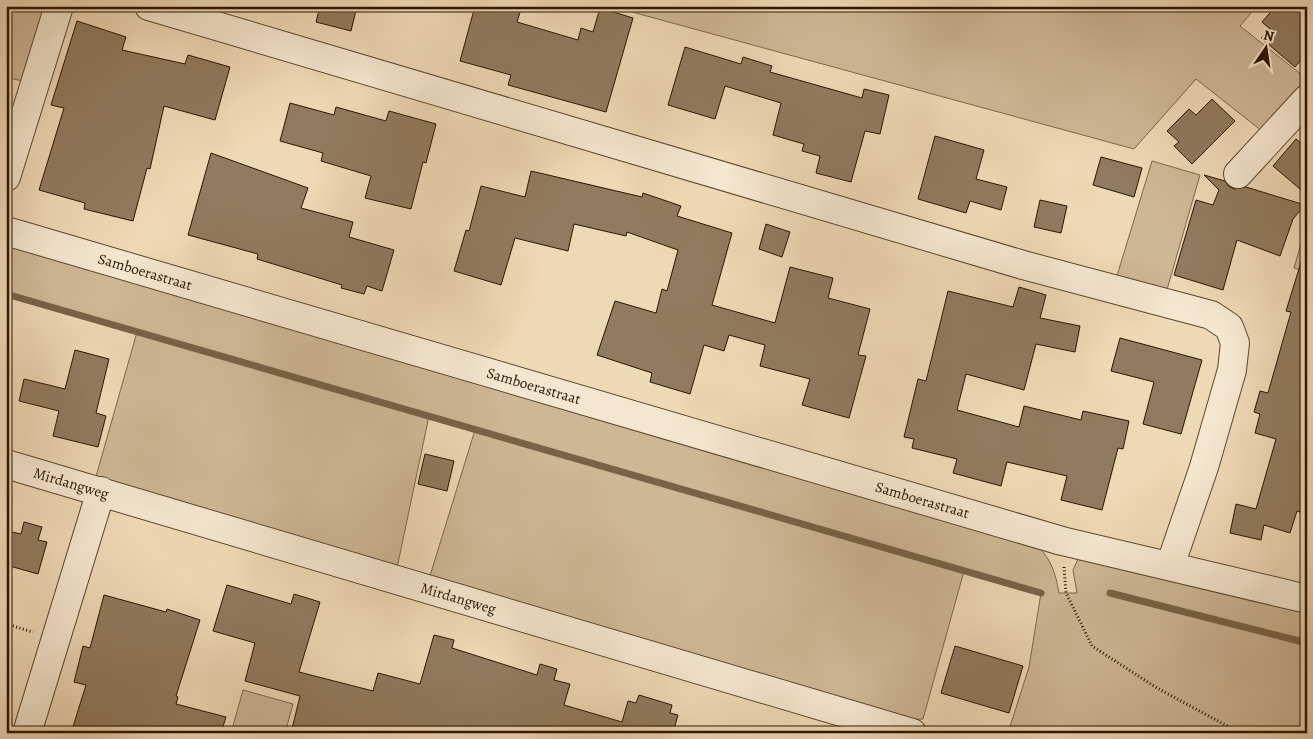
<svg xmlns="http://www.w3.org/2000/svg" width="1313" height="739" viewBox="0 0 1313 739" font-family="Alegreya,serif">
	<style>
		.green { fill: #ceb796; stroke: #7c664c }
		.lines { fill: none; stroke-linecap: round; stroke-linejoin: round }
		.stream { stroke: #786248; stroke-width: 7 }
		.building { fill: #917a5f; stroke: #2b1501 }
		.minor-casing { stroke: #5c462e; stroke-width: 30 }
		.path { stroke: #2b1501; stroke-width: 3; stroke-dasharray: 1 2.5; stroke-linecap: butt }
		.minor { stroke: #f5e6cf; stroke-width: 28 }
		.labels { text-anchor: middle; stroke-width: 4; stroke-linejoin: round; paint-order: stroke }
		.street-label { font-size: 15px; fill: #2b1501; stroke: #f5e6cf }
	</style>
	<rect width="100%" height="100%" fill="#efd8b5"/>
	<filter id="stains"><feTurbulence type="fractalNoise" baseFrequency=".004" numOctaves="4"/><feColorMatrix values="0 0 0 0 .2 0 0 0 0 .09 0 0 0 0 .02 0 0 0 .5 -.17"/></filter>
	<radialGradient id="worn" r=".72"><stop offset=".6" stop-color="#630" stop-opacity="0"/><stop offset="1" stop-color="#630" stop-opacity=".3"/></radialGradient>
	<g class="green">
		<path d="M6,6H50L26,82L6,77Z"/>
		<path d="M610,6H1257L1240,26L1307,79V89L1267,135L1196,79L1134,149Z"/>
		<path d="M1152,161L1200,175L1166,293L1116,279Z"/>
		<path d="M1307,223V272L1294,268Z"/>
		<path d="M6,243L1035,543C1051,559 1055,571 1059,593H1077L1073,570L1078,559L1091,554L1307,607V733H1008L1029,667L1041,593L964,571L923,719L898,720L429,579L475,430L429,416L397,568L95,480L137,332L6,294Z"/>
		<path d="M243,690L293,704L285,733H231Z"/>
	</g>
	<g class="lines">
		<g class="stream">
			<path d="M6,294L1041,593"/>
			<path d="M1110,593L1307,643"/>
		</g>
	</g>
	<g class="building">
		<path d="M320,6H357L351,31L316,22Z"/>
		<path d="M475,6H522L517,22L578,40L581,28L593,32L600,8L633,18L606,112L508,85L511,75L460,61Z"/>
		<path d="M1276,6H1307V53L1295,67L1261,38L1270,29L1262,22Z"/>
		<path d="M77,21L126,37L122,50L185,64L188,55L230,67L215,120L164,106L150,169L147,168L133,221L84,209L85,203L39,190L64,108L51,105Z"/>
		<path d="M685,47L741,64L743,57L772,66L770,72L862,98L864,89L889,95L880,134L865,131L851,182L816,173L820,156L802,151L804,144L773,135L781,103L725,86L715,119L668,105Z"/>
		<path d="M1212,99L1235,121L1192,164L1174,146L1179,142L1167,131L1189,109L1196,115Z"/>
		<path d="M290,103L334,115L336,107L386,121L389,111L436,124L426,163L423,162L411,209L365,198L371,176L321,161L323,153L280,141Z"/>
		<path d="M935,136L984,150L976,179L1007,187L1001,210L970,201L966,213L918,199Z"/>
		<path d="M1296,139L1307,148V195L1273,166Z"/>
		<path d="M211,153L308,188L301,208L353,222L349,237L394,250L382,291L367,286L364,294L341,288L342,285L257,259L258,254L188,235Z"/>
		<path d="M1101,157L1142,168L1134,197L1093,185Z"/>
		<path d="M531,171L642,197L643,193L681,206L677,216L732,233L712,305L775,323L790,267L833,278L828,298L870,309L858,355L866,356L849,418L802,405L810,379L760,366L765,345L729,335L724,351L704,345L690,394L650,382L652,373L597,355L615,301L656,313L662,289L667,291L678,250L627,232L626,236L574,224L568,251L515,238L501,285L454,271L466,230L469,231L481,186L525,197Z"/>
		<path d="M1204,175L1225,181L1228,186L1234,189L1246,187L1305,205L1293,219L1280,256L1237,240L1223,290L1174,275L1196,200L1213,205L1219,190Z"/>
		<path d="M1040,200L1067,206L1061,233L1034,227Z"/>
		<path d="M766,224L790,232L782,257L759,249Z"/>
		<path d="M1302,259L1307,260V514L1297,511L1290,533L1264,525L1261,540L1230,533L1236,504L1256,509L1276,439L1255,433L1260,414L1254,412L1260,391L1268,393L1291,312L1286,311Z"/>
		<path d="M1019,287L1046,295L1040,318L1080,326L1075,352L1036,344L1024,390L966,374L957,410L1019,427L1024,406L1081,420L1083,411L1129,421L1123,449L1118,448L1102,510L1061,500L1067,476L1007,462L1001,486L953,473L957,459L912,448L914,439L904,437L918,379L926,381L948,291L1013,307Z"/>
		<path d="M1120,338L1202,360L1181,434L1143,424L1154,382L1111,371Z"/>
		<path d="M75,350L109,359L96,413L106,416L98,447L53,436L59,411L19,401L24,379L65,389Z"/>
		<path d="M425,454L454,461L447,491L418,484Z"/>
		<path d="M24,522L42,527L38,540L47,542L38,574L6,565V551L12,532L21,534Z"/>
		<path d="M227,585L291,604L294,594L320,602L299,672L373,691L378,673L420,684L434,635L454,640L452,648L537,675L540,664L557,669L554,680L570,684L564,705L622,722L628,701L636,703L639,695L672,705L670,713L678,715L673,733H291L300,696L245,681L255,643L213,631Z"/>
		<path d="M104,595L166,612L167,609L200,620L176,696L178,697L176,704L226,717L221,733H71L86,685L74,682L83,646L90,648Z"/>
		<path d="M955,646L1023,666L1009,713L941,693Z"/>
	</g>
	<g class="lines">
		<defs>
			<g id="minor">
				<path d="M149,6L1023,265L1211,315L1229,327L1235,343L1232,370L1204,467L1170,566"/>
				<path d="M1238,174L1307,99"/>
				<path d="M6,177L59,6"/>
				<path id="s1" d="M6,231L1062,541L1307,599"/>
				<path id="s2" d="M6,464L912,733"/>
				<path d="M27,733L101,491"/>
			</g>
		</defs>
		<use href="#minor" class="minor-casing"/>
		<g class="path">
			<path d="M1064,567L1066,593L1092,646L1157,688L1240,733"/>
			<path d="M6,624L33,632"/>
		</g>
		<use href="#minor" class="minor"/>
	</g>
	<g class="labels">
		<g class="street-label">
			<text dy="5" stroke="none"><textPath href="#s1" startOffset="145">Samboerastraat</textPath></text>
			<text dy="5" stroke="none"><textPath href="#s1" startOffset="550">Samboerastraat</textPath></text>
			<text dy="5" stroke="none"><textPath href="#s2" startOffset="68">Mirdangweg</textPath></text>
			<text dy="5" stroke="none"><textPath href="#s1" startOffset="955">Samboerastraat</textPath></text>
			<text dy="5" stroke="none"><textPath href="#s2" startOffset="472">Mirdangweg</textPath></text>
		</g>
	</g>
	<rect width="1313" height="739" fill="none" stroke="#efd8b5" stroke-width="25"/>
	<rect x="8" y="8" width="1298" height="724" fill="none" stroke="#2b1501" stroke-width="2.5"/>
	<rect x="12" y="12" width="1288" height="714" fill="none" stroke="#2b1501"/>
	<g transform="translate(1266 48) rotate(13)" stroke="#f5e6cf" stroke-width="4" paint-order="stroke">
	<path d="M0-4L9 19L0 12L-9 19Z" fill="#2b1501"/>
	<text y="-8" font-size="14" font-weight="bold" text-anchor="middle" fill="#2b1501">N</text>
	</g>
	<rect width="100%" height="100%" filter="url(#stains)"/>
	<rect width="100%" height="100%" fill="url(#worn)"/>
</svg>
